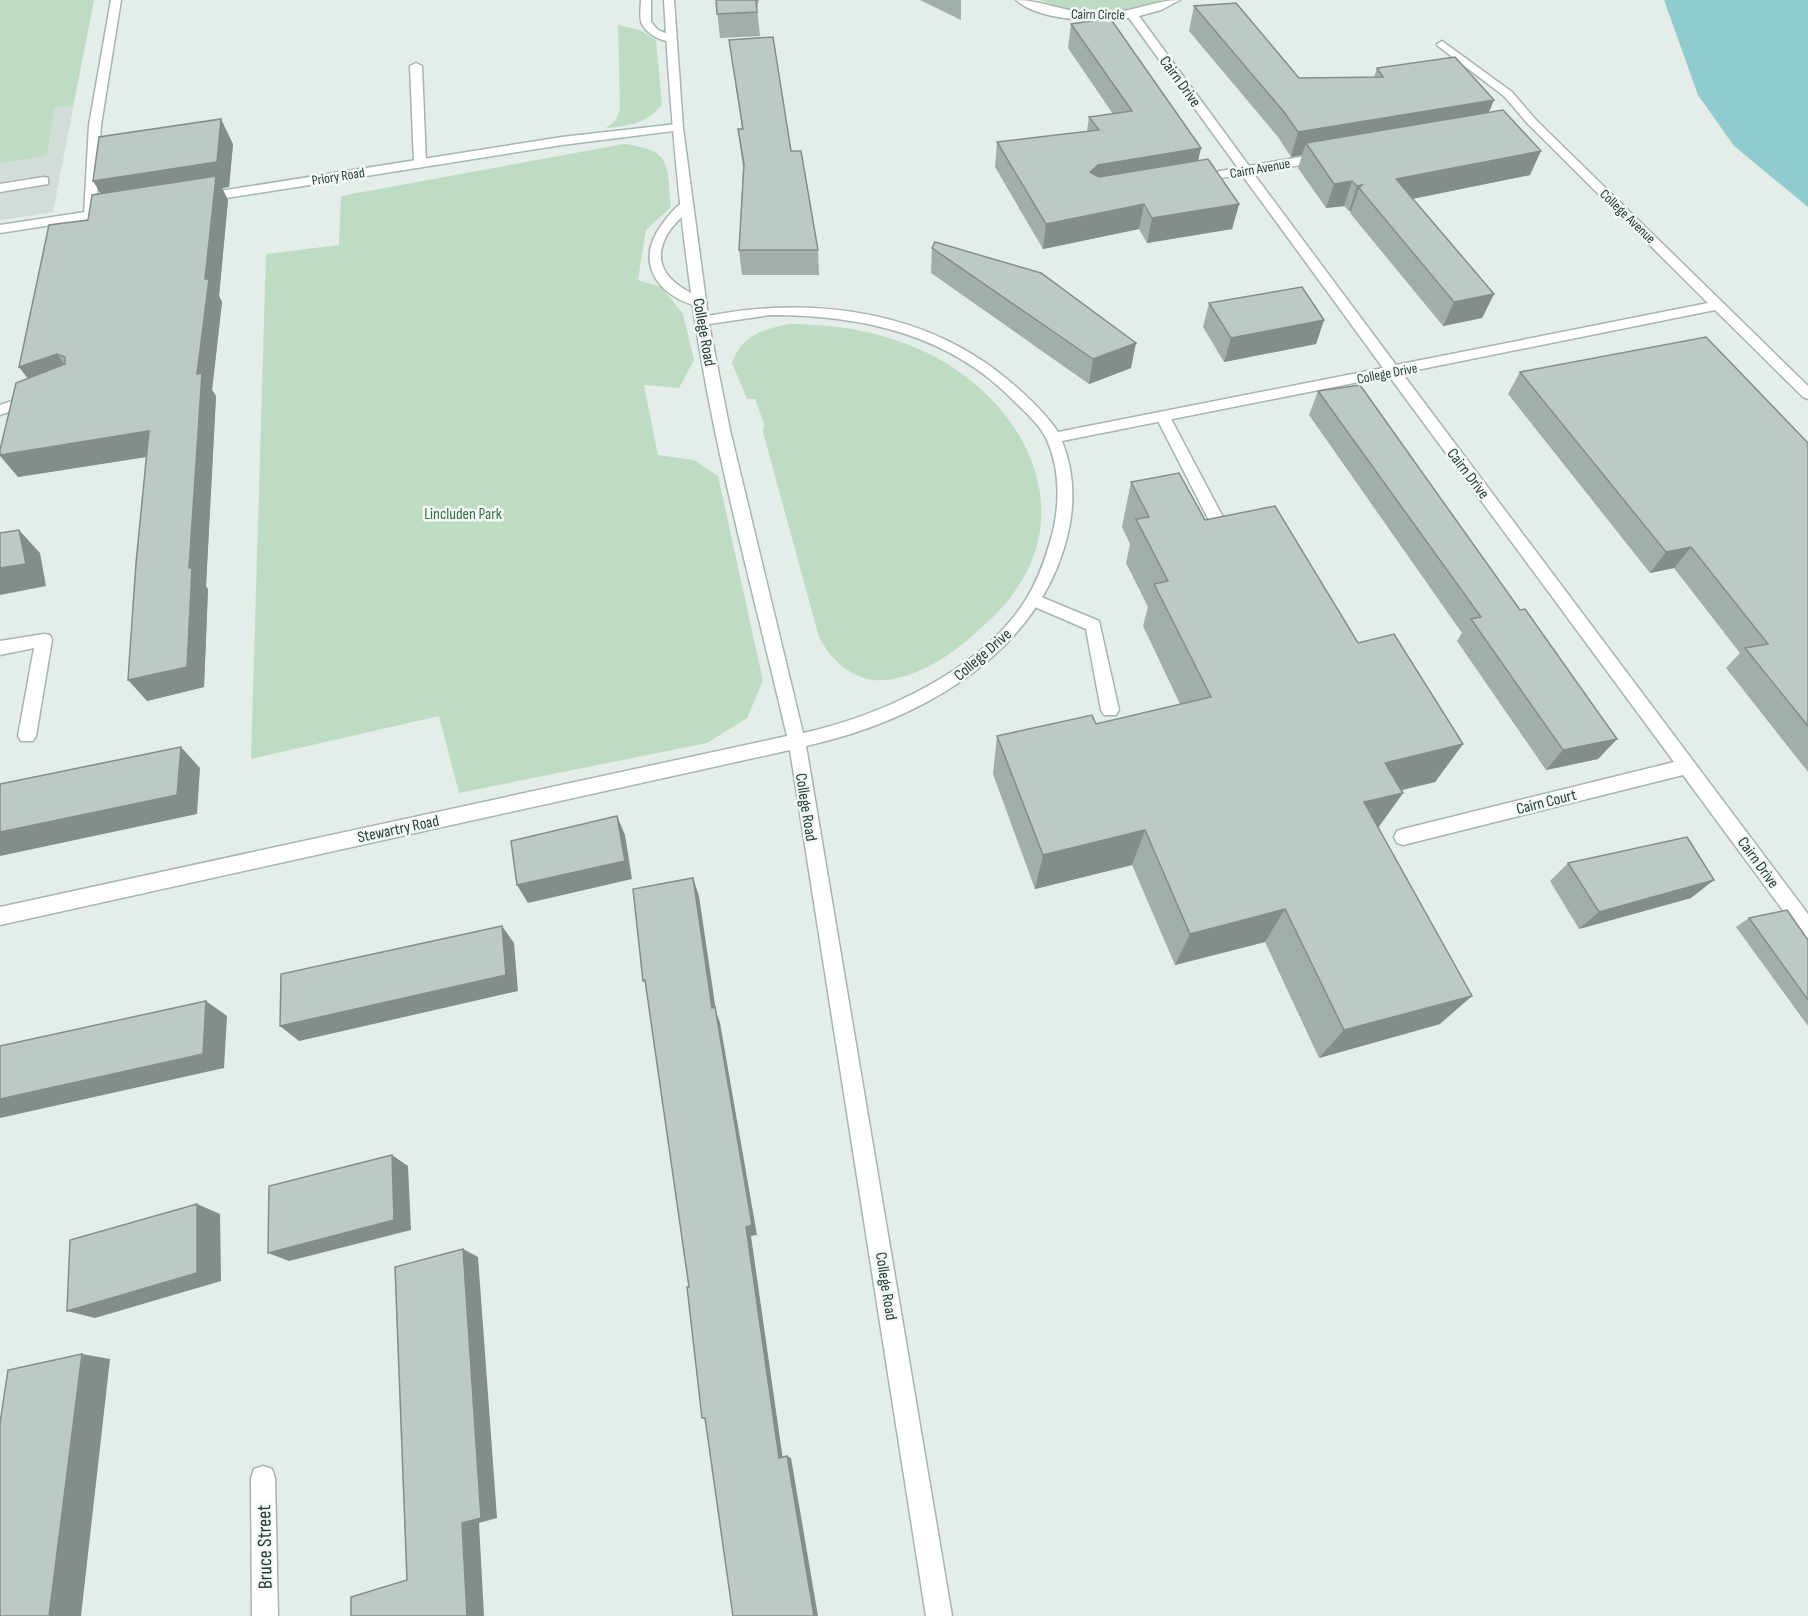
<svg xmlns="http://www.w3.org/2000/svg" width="1808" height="1616" viewBox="0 0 1808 1616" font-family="'Sofia Sans Condensed',sans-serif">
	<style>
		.built { fill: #d2ddd7 }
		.green { fill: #bedcc3 }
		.water { fill: #90ccce }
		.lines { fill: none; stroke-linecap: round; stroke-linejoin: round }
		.lane-casing { stroke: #a7b5ae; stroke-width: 3 }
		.street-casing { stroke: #a7b5ae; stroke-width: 3 }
		.secondary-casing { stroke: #a3b8ae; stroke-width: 3 }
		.lane { fill: #fff; fill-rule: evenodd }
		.street { fill: #fff; fill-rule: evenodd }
		.secondary { fill: #fff; fill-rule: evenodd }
		.wall { fill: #a2aea8 }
		.shaded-wall { fill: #848d88 }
		.building { fill: #bccac3; stroke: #848d88; stroke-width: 1.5 }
		.labels { text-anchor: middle; stroke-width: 5; stroke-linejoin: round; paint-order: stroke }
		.far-street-label { font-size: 14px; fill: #243d34; stroke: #f5f9f6 }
		.street-label { font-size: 16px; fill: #243d34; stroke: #f5f9f6 }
		.park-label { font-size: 16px; fill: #317243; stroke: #f5f9f6 }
		.near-street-label { font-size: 20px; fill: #243d34; stroke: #f5f9f6 }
	</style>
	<rect width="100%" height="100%" fill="#e4ede8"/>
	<path class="built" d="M0,0H94L53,212L0,220Z"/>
	<g class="green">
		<path d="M0,0H94L73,105L54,108L47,156L0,163Z"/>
		<path d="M1040,0H1162C1125,14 1077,16 1040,0Z"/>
		<path d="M618,25L640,30L656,40L662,105C646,123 630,126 606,128L615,121L620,110Z"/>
		<path d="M624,144C672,150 667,164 671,207L646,230L638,280L661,287L683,314L694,360L679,388L644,385L658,455L694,460L718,476L763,681L747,718L707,743L459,793L439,716L251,759L266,254L339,245L341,196Z"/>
		<path d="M789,324C861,324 936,343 988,396C1043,450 1063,529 1012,595C1001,611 985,624 971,637C946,659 908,683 873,680C849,677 829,657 819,637L763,432L764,424L755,399H747L732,363C741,336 763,329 789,324Z"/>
	</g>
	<path class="water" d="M1664,0H1808V207L1734,146L1698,95Z"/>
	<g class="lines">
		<defs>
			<g id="lane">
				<path d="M111,0H121L101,125L96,215L90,219L84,215L89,125Z"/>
				<path d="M641,0H651V22L658,30L675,37V41C664,43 647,35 642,24C639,18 641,7 641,0Z"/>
				<path d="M416,63L422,66L426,162L420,166L414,162L410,66Z"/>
				<path d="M44,177L48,178V184L0,192V184Z"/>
				<path d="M687,201L693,205C685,215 675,222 668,233C647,269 676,287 705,300L707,303L700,307C657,296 633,262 663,223C669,215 677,204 687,201Z"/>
				<path d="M32,394L39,399L37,402L0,415V405Z"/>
				<path d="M1163,412L1170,417L1234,538L1231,542L1226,544L1218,538L1156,417Z"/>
				<path d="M1034,594L1099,621L1119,710L1116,715H1104L1101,710L1086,629L1028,604L1026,600Z"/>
				<path d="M44,634L50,635L52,640L36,736L33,741H21L18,736L34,648L0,655V641Z"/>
			</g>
			<g id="street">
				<path d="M664,0H674L683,128L708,316C815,295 931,311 1014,385C1030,399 1046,414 1058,432L1383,368L1242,175L1191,182V176L1238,168L1129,18C1099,23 1039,21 1016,0C1043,0 1069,14 1098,14C1129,14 1154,0 1180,0L1161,10L1139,16L1249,166L1324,153L1330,157L1324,161L1253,173L1396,365L1708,303L1528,124L1504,96L1438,46L1437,44L1442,41L1512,92L1536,120L1808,386V399L1803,397L1715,310L1402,373L1808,914V938L1801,935L1683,775L1403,845L1397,843L1394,837L1397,831L1403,829L1674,762L1389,376L1062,441C1076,476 1075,513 1064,548C1030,660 914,722 806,746L952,1616H926L790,750L0,925V907L787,736C755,598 716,460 695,320C679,214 670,107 664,0ZM770,315C861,315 950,334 1015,402C1026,413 1040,425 1047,440C1061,471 1060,510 1050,542C1044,563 1037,582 1025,601C981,670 881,716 803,733L730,430L709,324Z"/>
				<path d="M263,1466L272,1469L275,1478L278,1616H252L251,1478L254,1469Z"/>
			</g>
			<g id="secondary">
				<path d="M677,124L681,126V130L562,145L201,202L195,198L201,194L562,137Z"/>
				<path d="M111,208L115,209V215L0,233V225Z"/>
			</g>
		</defs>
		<use href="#lane" class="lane-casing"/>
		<use href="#street" class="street-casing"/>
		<use href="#secondary" class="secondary-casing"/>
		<use href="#lane" class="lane"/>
		<use href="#street" class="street"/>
		<use href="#secondary" class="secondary"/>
	</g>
	<g class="wall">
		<path d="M716,0H759L757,8L760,36L720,38Z"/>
		<path d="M920,0H961V20Z"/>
		<path d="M1194,6L1299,78L1374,77L1377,68L1489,112L1530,175L1412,199L1494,294L1482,318L1443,326L1350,213L1351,211H1349L1344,206L1326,208L1298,168L1302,155L1291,157L1278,137L1189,31Z"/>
		<path d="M1071,24L1201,148L1198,161L1239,204L1232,229L1147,243L1139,229L1043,249L995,167L997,142L1087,131L1089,117L1113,114L1068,48Z"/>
		<path d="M729,40L791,151L818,250L819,275H742L739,250L743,168L738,129H742Z"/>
		<path d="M233,144L229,187L222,188L228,200L219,296L222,302L212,390L216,396L206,586L208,589L204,687L147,701L146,457L18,477L28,378L19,367L100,194Z"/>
		<path d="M932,248L1131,368L1089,384L931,273Z"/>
		<path d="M1209,303L1324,320L1316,344L1224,362L1203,327Z"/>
		<path d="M1520,372L1808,443V772L1726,668L1740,653L1674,568L1650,573L1508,394Z"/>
		<path d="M1318,391L1520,610L1617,739L1598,759L1546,770L1457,641L1462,633L1309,415Z"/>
		<path d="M1131,482L1205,520L1358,643L1463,744L1435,782L1401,790L1403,793L1378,828L1440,1024L1319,1058L1265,942L1175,965L1132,865L1035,889L993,774L997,736L1096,724L1180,704L1143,626L1148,607L1126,563L1130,544L1122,527Z"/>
		<path d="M1568,863L1691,898L1579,929L1550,881Z"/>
		<path d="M1749,918L1808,940V1026L1736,927Z"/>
	</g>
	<g class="shaded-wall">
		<path d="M1494,100L1484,124L1306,143L1302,155L1291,157L1298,132Z"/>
		<path d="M221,119L233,144L229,187L222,188L228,200L219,296L222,302L212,390L216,396L206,586L208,589L204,687L147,701L128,680L189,568L108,206L93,181Z"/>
		<path d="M1201,148L1195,173L1095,190L1090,172L1098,165Z"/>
		<path d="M1541,151L1530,175L1387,204L1396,179Z"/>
		<path d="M1352,181L1344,206L1326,208L1334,184Z"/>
		<path d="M1362,185L1359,188L1351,211H1349L1357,186Z"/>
		<path d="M1144,204L1139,229L1043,249L1046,224Z"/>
		<path d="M1239,204L1232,229L1147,243L1152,218Z"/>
		<path d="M1494,294L1482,318L1443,326L1454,302Z"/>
		<path d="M1324,320L1316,344L1224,362L1231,338Z"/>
		<path d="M1136,343L1131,368L1089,384L1093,359Z"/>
		<path d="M57,354L74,377L37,390L19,367Z"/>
		<path d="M149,431L165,454L18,477L0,456V455Z"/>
		<path d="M19,530L40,553L46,586L0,595V568Z"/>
		<path d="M1691,547L1674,568L1650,573L1666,552Z"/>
		<path d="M1617,739L1598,759L1546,770L1563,750Z"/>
		<path d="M1463,744L1435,782L1361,800L1385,763Z"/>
		<path d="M181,747L200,768L197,814L0,856V832Z"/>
		<path d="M1403,793L1377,829L1364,802Z"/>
		<path d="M617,816L625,835L632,879L528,903L517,885Z"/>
		<path d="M1145,830L1132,865L1035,889L1043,855Z"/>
		<path d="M693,878L699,896L716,1011L720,1023L757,1235L751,1236L783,1460L779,1458Z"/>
		<path d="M1714,880L1691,898L1579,929L1599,912Z"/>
		<path d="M1285,909L1265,942L1175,965L1190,934Z"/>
		<path d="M502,926L514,943L518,991L299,1041L280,1026Z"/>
		<path d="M1472,996L1440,1024L1319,1058L1344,1030Z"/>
		<path d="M206,1001L227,1016L224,1068L0,1118V1099Z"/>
		<path d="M392,1155L408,1166L411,1230L289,1261L268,1253Z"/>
		<path d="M197,1204L220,1214L221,1281L95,1318L67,1311Z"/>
		<path d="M463,1249L478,1257L497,1518L479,1523L484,1616H467L462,1523Z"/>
		<path d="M82,1354L110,1359L81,1616H49Z"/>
		<path d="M787,1456L791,1458L818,1616H814Z"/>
	</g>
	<g class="building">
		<path d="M716,0H756L757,12L717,14Z"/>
		<path d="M1236,3L1299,78L1383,77L1377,68L1455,57L1494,100L1298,132L1284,112L1194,6Z"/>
		<path d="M1110,18L1201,148L1098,165L1090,172L1099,177L1208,159L1239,204L1152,218L1144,204L1046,224L997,142L1099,130L1089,117L1132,111L1071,24Z"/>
		<path d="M773,37L791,151H801L818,250H739L744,164L738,129H743L729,40Z"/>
		<path d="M1503,110L1541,151L1396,179L1494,294L1454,302L1359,188L1362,185L1357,186L1352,181L1334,184L1306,143Z"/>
		<path d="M221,119L217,162L93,181L99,137Z"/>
		<path d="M216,176L205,279H209L197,374L202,373L189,568H192L187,667L128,680L136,563L149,431L0,455V450L16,383L65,364V357L57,354L19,367L49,225L88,220L92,195Z"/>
		<path d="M935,242L1041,273L1136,343L1093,359L932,248Z"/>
		<path d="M1302,287L1324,320L1231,338L1209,303Z"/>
		<path d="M1706,337L1808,443V726L1745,648L1768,644L1691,547L1666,552L1520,372Z"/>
		<path d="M1360,385L1520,610L1525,609L1617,739L1563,750L1471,619L1481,617L1318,391Z"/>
		<path d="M1179,473L1205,520L1275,506L1358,643L1394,634L1463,744L1385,763L1403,793L1364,802L1472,996L1344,1030L1285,909L1190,934L1145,830L1043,855L997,736L1092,715L1096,724L1211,697L1154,584L1168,581L1136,519L1149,517L1131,482Z"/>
		<path d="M19,530L26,564L0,568V533Z"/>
		<path d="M181,747L177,795L0,832V784Z"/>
		<path d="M617,816L625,861L517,885L511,841Z"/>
		<path d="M1687,837L1714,880L1599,912L1568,863Z"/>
		<path d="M693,878L712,1008L715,1007L752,1225L746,1227L779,1458L787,1456L814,1616H733L705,1418H702L687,1287H689L645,980L643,981L633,889Z"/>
		<path d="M1787,910L1808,940V1000L1749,918Z"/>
		<path d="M502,926L506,975L280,1026L281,974Z"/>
		<path d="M206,1001L203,1054L0,1099V1046Z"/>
		<path d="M392,1155L394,1220L268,1253L269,1186Z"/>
		<path d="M197,1204V1273L67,1311L70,1240Z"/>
		<path d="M463,1249L481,1518L462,1523L467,1616H351V1597L407,1580L395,1267Z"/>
		<path d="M82,1354L49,1616H0V1423L8,1370Z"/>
	</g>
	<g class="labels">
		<g class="far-street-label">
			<text transform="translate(1098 14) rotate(1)" y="5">Cairn Circle</text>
			<text transform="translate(1260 168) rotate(-10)" y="5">Cairn Avenue</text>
			<text transform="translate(338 176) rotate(-9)" y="5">Priory Road</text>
			<text transform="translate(1628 216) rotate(44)" y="5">College Avenue</text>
			<text transform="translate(1387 373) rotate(-11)" y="5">College Drive</text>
		</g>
		<g class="street-label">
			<text transform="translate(1181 81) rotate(54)" y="6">Cairn Drive</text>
			<text transform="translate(705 332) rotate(80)" y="6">College Road</text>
			<text transform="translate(1469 473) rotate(53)" y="6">Cairn Drive</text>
			<text transform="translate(982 654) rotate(-41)" y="6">College Drive</text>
			<text transform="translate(1546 801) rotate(-14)" y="6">Cairn Court</text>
			<text transform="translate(807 807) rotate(81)" y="6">College Road</text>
			<text transform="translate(398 828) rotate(-12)" y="6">Stewartry Road</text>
			<text transform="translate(1759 862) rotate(54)" y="6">Cairn Drive</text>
			<text transform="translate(887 1286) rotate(81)" y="6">College Road</text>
		</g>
		<g class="park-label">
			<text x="463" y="519">Lincluden Park</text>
		</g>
		<g class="near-street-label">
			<text transform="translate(264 1547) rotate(-91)" y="7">Bruce Street</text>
		</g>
	</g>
</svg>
